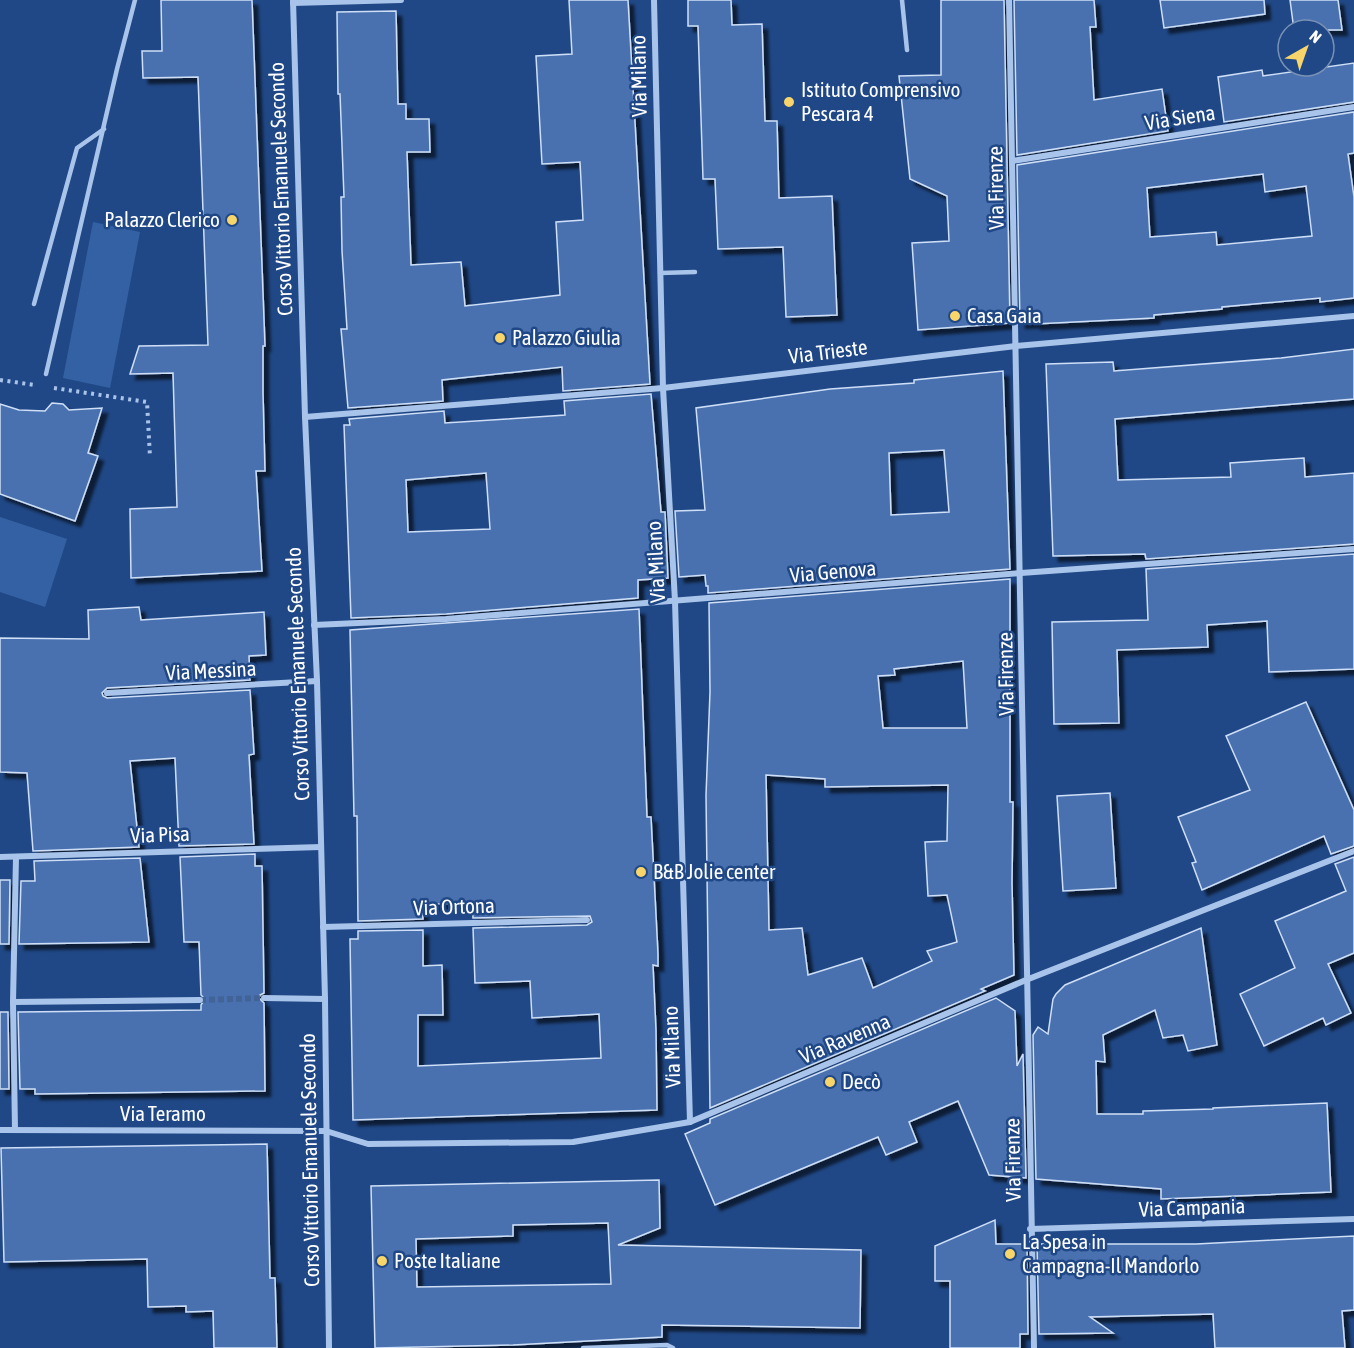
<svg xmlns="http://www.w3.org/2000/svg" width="1354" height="1348" viewBox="0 0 1354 1348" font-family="'Asap Condensed',sans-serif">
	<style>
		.green { fill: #3461a3 }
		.building { fill: #4971af; stroke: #cedff7; stroke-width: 1.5; fill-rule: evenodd; filter: url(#shadow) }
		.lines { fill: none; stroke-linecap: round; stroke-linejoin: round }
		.street-tunnel { stroke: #416398; stroke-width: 6; stroke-dasharray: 6 3; stroke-linecap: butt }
		.path { stroke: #a9c4ea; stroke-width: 4; stroke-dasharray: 3 4.5; stroke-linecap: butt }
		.lane { stroke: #a9c4ea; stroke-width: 4.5 }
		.street { stroke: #a9c4ea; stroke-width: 6 }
		.poi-dot { fill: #f7d56a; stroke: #204886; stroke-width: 2 }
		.labels { text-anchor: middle; stroke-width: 5; stroke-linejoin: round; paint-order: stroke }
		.street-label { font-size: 21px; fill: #fff; stroke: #204886 }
		.poi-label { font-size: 21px; fill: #fff; stroke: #204886; text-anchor: start }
	</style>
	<defs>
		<filter id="shadow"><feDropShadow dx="5.5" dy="5.5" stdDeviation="1.5" flood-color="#0009"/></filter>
	</defs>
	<rect width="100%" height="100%" fill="#204886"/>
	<g class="green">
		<path d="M93,222L140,232L110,388L63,378Z"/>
		<path d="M0,517L67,539L45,607L0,592Z"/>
	</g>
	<g class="building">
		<path d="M161,0H252L265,346H263V393L265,471H256L262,571L131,578L130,509L177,507L173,373L130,374L139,346L208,345L198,77L143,78L142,51H162Z"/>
		<path d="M569,0H628L650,384L563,391L562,367L442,380L443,401L348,408L341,329H347L342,251L341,197H344L340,94H338L337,12L396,11L398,104H406V119H429L430,152H407L411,265L461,262L465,306L560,295L556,222L583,220L580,162L542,164L536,56L572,54Z"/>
		<path d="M688,0H731L732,25L762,24L765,121H777L779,198L832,196L837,315L786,317L783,247L718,249L715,179H703L698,26H688Z"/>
		<path d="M941,0H1004L1010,323L918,330L912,243L949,241L947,196L910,179L899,76L941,75Z"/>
		<path d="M1014,0H1094L1096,27H1090L1094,100L1162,89L1168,131L1017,155Z"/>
		<path d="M1160,0H1264L1265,14L1164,28Z"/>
		<path d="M1290,0H1338L1342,30H1294Z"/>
		<path d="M1354,63V102L1224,122L1218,77L1262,70L1263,76Z"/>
		<path d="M1354,112V153L1348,154L1354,197V298L1320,302V298L1222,307V309L1154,315V318L1035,324V322L1020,323L1017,165ZM1263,174L1265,192L1306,186L1312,236L1217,245L1216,232L1150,237L1147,188Z"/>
		<path d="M1354,349V399L1115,419L1118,480L1231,477L1230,463L1304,458L1305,477L1354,473V544L1146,559L1145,554L1053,556L1046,364L1113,362L1114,371L1281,358Z"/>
		<path d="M1003,371L1010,569L708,593V586H706L705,575L679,577L675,511L705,510L696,408L830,389L914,383V380ZM944,450L949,512L891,515L889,453Z"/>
		<path d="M651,394L661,512H665L668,578L638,580V598L446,614L351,618L344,425H350L349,419L444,411L445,423L536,417L565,415L564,401ZM486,473L490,529L408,532L406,480Z"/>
		<path d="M52,403L63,404L69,410L102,408L88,453L98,456L75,521L0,494V404L19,410L45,411Z"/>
		<path d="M1354,554V669L1269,672L1267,621L1207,625L1208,647L1117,650L1119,723L1054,724L1052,622L1148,620L1146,569Z"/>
		<path d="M1010,579V802H1013L1012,883L1014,975L981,989L985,991L710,1108L706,795L710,692L709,603ZM963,661L967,728H883L878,676L895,675L894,669ZM766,775L825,779V787L948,785L947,841L925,842L928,896L947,895L957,942L927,951L932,961L873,988L862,958L808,975L802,928L769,930Z"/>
		<path d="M139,607L141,620L264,612L266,655L249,656L250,680L107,688L102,693L103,696L107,698L250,690L254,754L249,755L254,844L179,846L175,758L130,761L139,847L33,851L27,773L0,772V638L89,639L88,610Z"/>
		<path d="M639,609L647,817H651L658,954V966L653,965L656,1030L657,1110L353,1120L350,939H358V931L423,930V966L442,965L443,1015H418V1066L601,1058L599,1014L532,1018L530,981L475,983L473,928L587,925L592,922L590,916L473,918L472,902L422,905L423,919L358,921L357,816H354L350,630Z"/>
		<path d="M1306,702L1354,810V846L1331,854L1324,836L1202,890L1192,863L1196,862L1178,817L1250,790L1226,736Z"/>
		<path d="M1110,793L1116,888L1063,891L1057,796Z"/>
		<path d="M255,854V866H262L264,993L260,995L259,998L264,1003L265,1091L35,1094V1089H20L18,1012L201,1010V1005L205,999L201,995L199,942H184L180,857Z"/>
		<path d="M1354,857V953L1328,964L1351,1013L1326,1025L1323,1018L1264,1046L1240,994L1295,968L1275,921L1346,891L1335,864Z"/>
		<path d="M140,858L149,942L19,944L21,881H35L34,861Z"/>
		<path d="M0,880H10L9,944H0Z"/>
		<path d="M1201,928L1217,1045L1188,1051L1183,1035L1163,1038L1155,1010L1103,1035L1105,1062L1096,1061L1097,1114H1143V1111L1213,1109V1108L1327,1103L1331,1192L1161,1199V1189L1036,1179L1033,1035L1038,1027L1048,1034L1053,999L1056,994L1065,985Z"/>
		<path d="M996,998L1015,1011L1017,1066L1023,1054L1026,1178L989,1175L958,1101L909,1122L917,1142L886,1155L878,1137L715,1205L685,1134L710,1123V1119Z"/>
		<path d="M0,1012H8L9,1089H0Z"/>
		<path d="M267,1144L270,1278H275L277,1348H214L213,1311L186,1312V1306L148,1307L147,1259L4,1262L1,1148Z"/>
		<path d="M659,1180L660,1228L618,1245L861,1250L860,1328L662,1325V1337L513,1345L375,1348L371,1186ZM608,1223L611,1284L417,1287L416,1239L513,1236V1225Z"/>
		<path d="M995,1220L996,1244H1027L1028,1334H1020V1348H950V1281H935V1246Z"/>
		<path d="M1354,1236V1310L1342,1311L1345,1348H1215L1213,1314L1090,1317L1113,1333L1039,1334L1037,1244H1196Z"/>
	</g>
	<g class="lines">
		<path class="street-tunnel" d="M200,1000L264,998"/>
		<g class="path">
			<path d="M0,380L35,385"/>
			<path d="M54,388L147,402L150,457"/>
		</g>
		<g class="lane">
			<path d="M902,0L907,50"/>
			<path d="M660,273L695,272"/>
			<path d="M34,304L77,148L104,129"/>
			<path d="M46,374L117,69L135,0"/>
			<path d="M583,1348L667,1345L673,1348"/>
		</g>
		<g class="street">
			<path d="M293,0L305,417L317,681L325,999L329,1348"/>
			<path d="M654,0L663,388L675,601L690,1122"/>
			<path d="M1009,0L1034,1348"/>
			<path d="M293,3L401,0"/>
			<path d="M1012,161L1354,107"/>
			<path d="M305,417L663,388L1016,346L1354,316"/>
			<path d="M314,625L446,619L1021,573L1354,549"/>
			<path d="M107,693L317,681"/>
			<path d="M0,857L321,847"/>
			<path d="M323,927L587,920"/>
			<path d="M264,998L325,999"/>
			<path d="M13,1002L200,1000"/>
			<path d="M0,1130L326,1131L368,1144L573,1142L690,1122L1026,980L1354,851"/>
			<path d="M15,1130L13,1002L16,857"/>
			<path d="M1030,1229L1354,1219"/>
		</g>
	</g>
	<g class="poi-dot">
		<circle cx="789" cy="102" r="6"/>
		<circle cx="232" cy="220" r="6"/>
		<circle cx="955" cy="316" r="6"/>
		<circle cx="500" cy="338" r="6"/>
		<circle cx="641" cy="872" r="6"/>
		<circle cx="830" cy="1082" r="6"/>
		<circle cx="1010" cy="1254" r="6"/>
		<circle cx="382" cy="1261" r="6"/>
	</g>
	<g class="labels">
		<g class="street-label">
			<text transform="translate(639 76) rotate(-91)" y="7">Via Milano</text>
			<text transform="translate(1180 118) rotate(-9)" y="7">Via Siena</text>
			<text transform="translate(996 188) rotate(-91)" y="7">Via Firenze</text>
			<text transform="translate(281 189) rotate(-92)" y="7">Corso Vittorio Emanuele Secondo</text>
			<text transform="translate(828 352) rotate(-7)" y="7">Via Trieste</text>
			<text transform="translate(656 562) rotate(-93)" y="7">Via Milano</text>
			<text transform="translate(833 572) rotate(-5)" y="7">Via Genova</text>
			<text transform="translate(211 671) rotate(-3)" y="7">Via Messina</text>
			<text transform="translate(298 674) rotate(-92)" y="7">Corso Vittorio Emanuele Secondo</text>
			<text transform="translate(1006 674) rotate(-91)" y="7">Via Firenze</text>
			<text transform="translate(160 835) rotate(-2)" y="7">Via Pisa</text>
			<text transform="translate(454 907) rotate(-2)" y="7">Via Ortona</text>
			<text transform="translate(845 1039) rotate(-23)" y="7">Via Ravenna</text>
			<text transform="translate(672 1047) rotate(-92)" y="7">Via Milano</text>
			<text x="163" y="1121">Via Teramo</text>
			<text transform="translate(310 1160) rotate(-91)" y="7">Corso Vittorio Emanuele Secondo</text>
			<text transform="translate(1013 1160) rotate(-91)" y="7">Via Firenze</text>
			<text transform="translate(1192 1208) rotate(-2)" y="7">Via Campania</text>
		</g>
		<g class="poi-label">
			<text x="801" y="97">Istituto Comprensivo<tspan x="801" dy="24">Pescara 4</tspan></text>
			<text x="220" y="227" text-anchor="end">Palazzo Clerico</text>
			<text x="967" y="323">Casa Gaia</text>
			<text x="512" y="345">Palazzo Giulia</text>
			<text x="653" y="879">B&amp;B Jolie center</text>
			<text x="842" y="1089">Decò</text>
			<text x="1022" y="1249">La Spesa in<tspan x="1022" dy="24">Campagna-Il Mandorlo</tspan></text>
			<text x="394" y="1268">Poste Italiane</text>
		</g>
	</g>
	<g transform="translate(1306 48) rotate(40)"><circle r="28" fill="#204886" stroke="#7991b6" stroke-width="1.5"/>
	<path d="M0-4.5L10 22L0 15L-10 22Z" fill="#f7d56a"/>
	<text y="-9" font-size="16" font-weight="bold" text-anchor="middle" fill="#ffffff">N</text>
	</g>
</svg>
